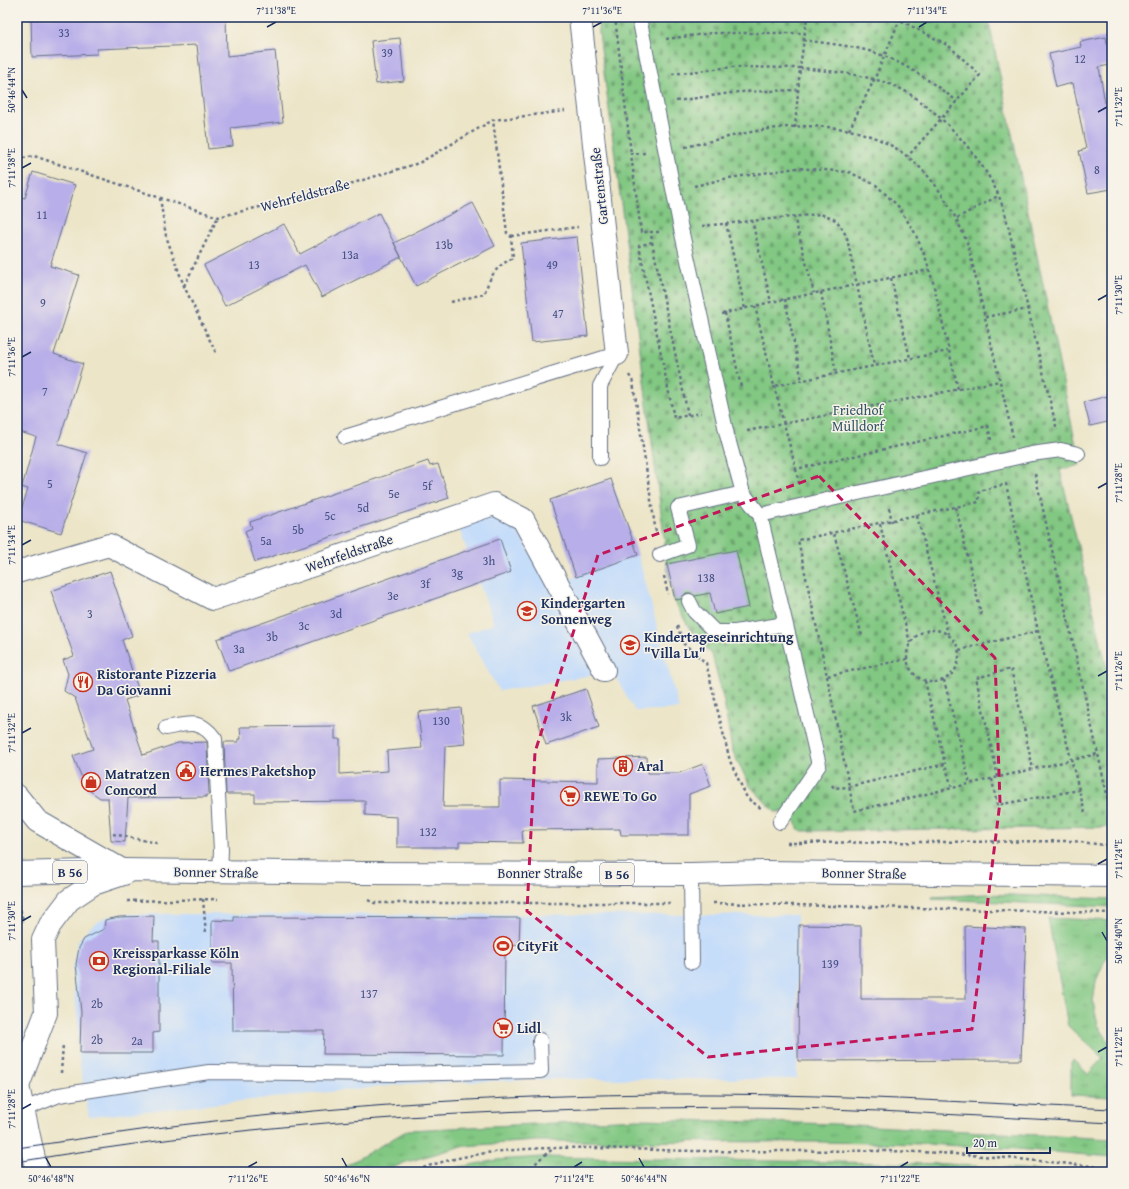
<svg xmlns="http://www.w3.org/2000/svg" width="1129" height="1189" viewBox="0 0 1129 1189" font-family="'Gentium Book Plus',serif">
	<style>
		.built { fill: #c6ddf9 }
		.grass { fill: url(#grass-tufts); stroke: #4e7c70 }
		.cemetery { fill: url(#cemetery-stones); stroke: #4e7c70 }
		.building { fill: #b8aee9 }
		.lines { fill: none; stroke-linecap: round; stroke-linejoin: round }
		.service-casing { stroke: #646f83; stroke-width: 16 }
		.minor-casing { stroke: #646f83; stroke-width: 24 }
		.tertiary-casing { stroke: #646f83; stroke-width: 24 }
		.primary-casing { stroke: #646f83; stroke-width: 24 }
		.path { stroke: #646f83; stroke-width: 2.5; stroke-dasharray: 3 3; stroke-linecap: butt }
		.service { stroke: #fff; stroke-width: 14 }
		.minor { stroke: #fff; stroke-width: 22 }
		.tertiary { stroke: #fff; stroke-width: 22 }
		.primary { stroke: #fff; stroke-width: 22 }
		.tram { stroke: #1b2f5e; stroke-width: 1 }
		.marked { fill: none; stroke: #c2185b; stroke-width: 3; stroke-dasharray: 8 5; stroke-linejoin: round }
		.ticks { fill: none; stroke: #1b2f5e; stroke-width: 1.5 }
		.labels { text-anchor: middle; stroke-width: 3; stroke-linejoin: round; paint-order: stroke }
		.number-label { font-size: 12px; fill: #424f81 }
		.shield { fill: #f7f3e8; stroke: #5d6a87; stroke-width: 1 }
		.shield-label { font-size: 13px; font-weight: bold; fill: #1b2f5e }
		.street-label { font-size: 14px; fill: #1b2f5e; stroke: #f7f3e8 }
		.park-label { font-size: 14px; fill: #355567; stroke: #f7f3e8 }
		.poi-label { font-size: 14px; font-weight: bold; fill: #1b2f5e; stroke: #f7f3e8; text-anchor: start }
		.neatline { fill: none; stroke: #1b2f5e; stroke-width: 1.5 }
		.ticks-label { font-size: 10px; text-anchor: middle; fill: #1b2f5e }
	</style>
	<defs>
		<pattern id="grass-tufts" width="24" height="20" patternUnits="userSpaceOnUse"><rect width="24" height="20" fill="#82c883"/><path d="M3 7l-1-3M5 7V3M7 7l1-3M15 17l-1-3M17 17v-4M19 17l1-3" fill="none" stroke="#6aa36e"/></pattern>
		<pattern id="cemetery-stones" width="16" height="16" patternUnits="userSpaceOnUse"><rect width="16" height="16" fill="#82c883"/><path d="M2 7V4a2 2 0 0 1 4 0v3zM10 15v-3a2 2 0 0 1 4 0v3z" fill="#6aa36e"/></pattern>
	</defs>
	<rect width="100%" height="100%" fill="#f7f3e8"/>
	<filter id="ink" filterUnits="userSpaceOnUse"><feTurbulence type="fractalNoise" baseFrequency=".025" numOctaves="2"/><feDisplacementMap in="SourceGraphic" scale="8" xChannelSelector="R" yChannelSelector="G"/><feConvolveMatrix kernelMatrix="1 2 1 2 8 2 1 2 1" color-interpolation-filters="sRGB"/></filter>
	<filter id="wash" filterUnits="userSpaceOnUse"><feTurbulence type="fractalNoise" baseFrequency=".012" numOctaves="4" result="noise"/><feDisplacementMap in="SourceGraphic" scale="16" xChannelSelector="R" yChannelSelector="G"/><feGaussianBlur stdDeviation="0.9" result="paint"/><feColorMatrix in="noise" values="0 0 0 0 0 0 0 0 0 0 0 0 0 0 0 0 0 1.4 0 .05"/><feComposite in="paint" operator="in"/></filter>
	<g filter="url(#wash)">
		<rect width="100%" height="100%" fill="#ece5c8"/>
		<g class="built">
			<path d="M611,479L640,562L679,709L635,711L562,582L576,577L550,500Z"/>
			<path d="M496,513L513,522L598,674L499,691L467,633L494,624L458,526Z"/>
			<path d="M123,914L797,915V1079H552L406,1084L89,1117L78,1054V1024L72,969L78,941L90,927L106,917Z"/>
		</g>
		<g class="grass">
			<path d="M986,894L1112,899V907L933,899L932,897Z"/>
			<path d="M1048,918L1112,921V952L1104,962L1096,981L1093,1002L1098,1025L1112,1047V1097L1071,1095V1062L1073,1060L1088,1074L1103,1058L1068,1026Z"/>
			<path d="M638,1119L837,1124L1112,1139V1157L1016,1149L926,1144L819,1142L536,1141L463,1146L403,1163L385,1172H335L408,1130Z"/>
			<path d="M542,1157L945,1164L1064,1172H433L497,1160Z"/>
		</g>
		<path class="cemetery" d="M597,17H988L1080,465L1060,470L1112,690V827L800,831L789,811L775,812L750,786L732,750L724,702L712,654L695,639L674,600L666,561V551Z"/>
		<g id="blocks">
			<g class="building">
				<path d="M31,17H226L227,56L275,51L283,122L231,128L233,146L208,149L197,45L97,49V54L32,57Z"/>
				<path d="M1106,37L1111,65L1099,67L1106,109L1112,108V189L1088,193L1079,151L1086,149L1073,83L1056,87L1049,54L1081,47L1080,42Z"/>
				<path d="M400,38L404,81L376,84L371,41Z"/>
				<path d="M33,172L75,185L50,266L79,275L54,354L83,364L58,444L87,453L61,533L18,520L28,489L22,487L36,437L17,431V420L23,399L17,397V196L25,198Z"/>
				<path d="M473,203L495,246L416,286L394,243Z"/>
				<path d="M379,213L401,257L322,297L305,265L225,306L204,265L284,224L300,254Z"/>
				<path d="M577,237L588,336L532,342L521,243Z"/>
				<path d="M1112,395V421L1090,426L1084,402Z"/>
				<path d="M428,461L430,466L438,464L449,498L255,562L245,531L252,528L250,522Z"/>
				<path d="M611,479L638,555L576,577L550,500Z"/>
				<path d="M500,539L511,572L229,671L217,639Z"/>
				<path d="M736,550L749,607L715,614L710,593L695,596L690,593H686L681,599L675,600L667,564Z"/>
				<path d="M110,571L132,636L122,640L140,695L125,700L143,755L178,743L207,742L209,795H206V797L128,798L125,842L111,841L108,798H100L86,788L73,756L93,749L75,698L64,691L68,674L63,660L74,656L51,591Z"/>
				<path d="M586,689L599,727L546,745L533,706Z"/>
				<path d="M461,708L465,744L445,746L443,807H500V780L598,782V759L647,757L648,773H679L703,764L711,786L689,794V835H621L620,829L522,830L523,843L459,842V847H397V817L365,815V801L255,802V794H226L224,742H238V739H241L240,727L335,726V739H340V774L388,771L387,751L422,748L418,712Z"/>
				<path d="M154,916L153,941H159V1032L153,1033V1053H80L81,1012L76,964L79,948L84,939L104,929L105,920L119,917Z"/>
				<path d="M234,917L520,918L519,945L505,946L504,1055L323,1054L324,1031H233L232,963H212V920L234,921Z"/>
				<path d="M799,925L861,926V999H966L965,926L1026,929L1021,1060L798,1061Z"/>
			</g>
		</g>
	</g>
	<g filter="url(#ink)">
		<use href="#blocks" fill-opacity="0" stroke="#646f83" stroke-width="1"/>
		<g class="lines">
			<defs>
				<g id="service">
					<path d="M639,17L681,229L727,435L743,493L760,515L819,765L780,822"/>
					<path d="M345,437L617,354"/>
					<path d="M600,458V386L617,354"/>
					<path d="M760,515L1031,454L1061,450L1078,454"/>
					<path d="M660,555L688,545L678,508L743,493"/>
					<path d="M689,601L694,611L715,632H735L785,624"/>
					<path d="M166,728C187,724 200,718 215,739L221,850L220,872"/>
					<path d="M691,874L692,962"/>
					<path d="M22,1110L59,1095L209,1072L395,1074L541,1071L540,1040"/>
				</g>
				<g id="minor">
					<path d="M580,17L617,354"/>
					<path d="M17,572L109,545L213,599L494,504L523,519L604,670"/>
				</g>
				<g id="tertiary">
					<path d="M17,1082L37,1172"/>
					<path d="M18,1086L46,1013L43,940L50,925L69,900L93,884L126,873"/>
				</g>
				<g id="primary">
					<path d="M17,796L37,821L122,870"/>
					<path d="M17,873L122,870L359,873L691,874L763,872L1112,876"/>
				</g>
			</defs>
			<use href="#service" class="service-casing"/>
			<use href="#minor" class="minor-casing"/>
			<use href="#tertiary" class="tertiary-casing"/>
			<use href="#primary" class="primary-casing"/>
			<g class="path">
				<path d="M615,17L631,154"/>
				<path d="M890,17L900,20L949,46L980,75L908,156"/>
				<path d="M660,18L671,17"/>
				<path d="M666,39L712,33H804"/>
				<path d="M803,40C830,44 859,46 884,56C911,67 934,84 957,101"/>
				<path d="M672,74L732,67L800,68L807,17"/>
				<path d="M676,101L738,92L798,90"/>
				<path d="M795,128L800,68C830,71 873,75 901,89C937,108 979,154 996,190C1000,197 1002,206 1005,213L1057,430"/>
				<path d="M849,130L874,80L901,17"/>
				<path d="M685,147C713,141 741,133 769,129C871,116 929,149 968,245L1013,437"/>
				<path d="M645,153L631,154L641,232H651"/>
				<path d="M17,159L34,156L218,217L330,190L419,163L493,120L565,111"/>
				<path d="M694,186L729,178L797,168L849,172L876,185L898,206L915,233L926,259L933,282L958,389"/>
				<path d="M160,198L166,236L184,286L216,353"/>
				<path d="M794,216L814,293"/>
				<path d="M957,218L998,196"/>
				<path d="M752,220L771,302"/>
				<path d="M726,223L745,309"/>
				<path d="M702,226L820,214C837,218 840,223 847,238L874,365"/>
				<path d="M659,232H651L652,242L639,246L674,418L701,413"/>
				<path d="M511,236L578,227"/>
				<path d="M652,242L688,415"/>
				<path d="M891,278L910,358"/>
				<path d="M184,286L218,217"/>
				<path d="M821,292L836,373"/>
				<path d="M785,299L802,381"/>
				<path d="M451,302L484,294C491,275 495,267 513,258L511,236L507,233L493,120"/>
				<path d="M755,306L774,386L948,351"/>
				<path d="M725,313L741,387"/>
				<path d="M722,314L771,302L929,270"/>
				<path d="M985,317L1028,309"/>
				<path d="M629,375L633,382L656,533"/>
				<path d="M774,386L796,469L988,426L991,440"/>
				<path d="M747,431L1000,381"/>
				<path d="M796,469L799,484"/>
				<path d="M1035,474L1111,812"/>
				<path d="M956,507L982,618"/>
				<path d="M889,508L892,522"/>
				<path d="M917,516L948,634"/>
				<path d="M880,524L910,643"/>
				<path d="M834,534L862,636"/>
				<path d="M664,576L668,594"/>
				<path d="M677,626L684,644L706,663L730,761L747,798L762,809"/>
				<circle cx="933" cy="656" r="26"/>
				<path d="M959,650L1038,631"/>
				<path d="M907,659L827,676L798,540L979,502V491L1006,484L1038,631L1085,813"/>
				<path d="M827,676L854,811L1097,754"/>
				<path d="M944,680L970,784"/>
				<path d="M925,681L945,764"/>
				<path d="M998,777L976,678L1011,669L1033,769"/>
				<path d="M992,779L997,805L1079,790"/>
				<path d="M832,785L834,788L848,787L945,764L952,788"/>
				<path d="M113,834L157,843"/>
				<path d="M787,843L1073,841L1112,846"/>
				<path d="M18,898L23,922"/>
				<path d="M203,899L206,934"/>
				<path d="M368,900L374,903H670"/>
				<path d="M127,901L218,899"/>
				<path d="M713,903L1112,913"/>
				<path d="M17,920L24,918"/>
				<path d="M61,1073L63,1044"/>
				<path d="M412,1172C500,1137 606,1150 699,1151C760,1152 822,1150 883,1151C959,1152 1036,1161 1112,1168"/>
				<path d="M527,1172L542,1157L553,1149"/>
			</g>
			<use href="#service" class="service"/>
			<use href="#minor" class="minor"/>
			<use href="#tertiary" class="tertiary"/>
			<use href="#primary" class="primary"/>
			<g class="tram">
				<path d="M17,1148C61,1142 104,1135 148,1129C336,1105 526,1093 715,1094C847,1095 980,1103 1112,1109"/>
				<path d="M17,1162C222,1127 430,1111 638,1108C691,1108 745,1106 798,1108C903,1111 1007,1118 1112,1123"/>
			</g>
		</g>
	</g>
	<path class="marked" d="M819,476L995,658L1000,802L972,1029L708,1057L527,911L535,752L598,555Z"/>
	<path class="ticks" d="M267,27L276,22M593,27L602,22M919,27L927,22M22,90L27,98M1098,112L1107,107M22,168L31,163M1098,300L1107,295M22,357L31,352M1098,488L1107,483M22,545L31,540M1098,676L1107,671M22,733L31,728M1098,864L1107,859M22,921L31,916M1102,932L1107,941M1098,1052L1107,1047M22,1109L31,1104M46,1158L51,1167M342,1158L347,1167M639,1158L644,1167M248,1167L257,1162M574,1167L582,1162M900,1167L908,1162"/>
	<defs>
		<symbol id="school-ring" viewBox="-11 -11 22 22"><circle r="9.5" fill="#f7f3e8" stroke="#c8321e" stroke-width="1.5"/><path d="M0-5L7-2L0 1L-7-2ZM-4 1L0 2.5L4 1V4Q0 6-4 4Z" fill="#c8321e"/></symbol>
		<symbol id="restaurant-ring" viewBox="-11 -11 22 22"><circle r="9.5" fill="#f7f3e8" stroke="#c8321e" stroke-width="1.5"/><path d="M-5-6h1v4h1v-4h1v4h1v-4h1v5L-1.5 .5V6h-2V.5L-5-1ZM5-6V6H3V1.5H1.5Q1.5-4 5-6Z" fill="#c8321e"/></symbol>
		<symbol id="building-ring" viewBox="-11 -11 22 22"><circle r="9.5" fill="#f7f3e8" stroke="#c8321e" stroke-width="1.5"/><path d="M-4-6H4V6H1V3H-1V6H-4ZM-2.5-4.3h1.7v1.8h-1.7ZM.8-4.3h1.7v1.8H.8ZM-2.5-1h1.7V.8h-1.7ZM.8-1h1.7V.8H.8Z" fill="#c8321e"/></symbol>
		<symbol id="civic-ring" viewBox="-11 -11 22 22"><circle r="9.5" fill="#f7f3e8" stroke="#c8321e" stroke-width="1.5"/><path d="M-.6-6.5H3V-4.5H.6V-3L4-1V1h2V6H-6V1h2V-1L-.6-3ZM-1.2 2.5V6h2.4V2.5Z" fill="#c8321e"/></symbol>
		<symbol id="shop-ring" viewBox="-11 -11 22 22"><circle r="9.5" fill="#f7f3e8" stroke="#c8321e" stroke-width="1.5"/><path d="M-5-2.5h2.3a2.7 3.5 0 0 1 5.4 0H5L5.5 6h-11ZM-1.5-2.5h3a1.5 2.3 0 0 0-3 0Z" fill="#c8321e"/></symbol>
		<symbol id="supermarket-ring" viewBox="-11 -11 22 22"><circle r="9.5" fill="#f7f3e8" stroke="#c8321e" stroke-width="1.5"/><path d="M-6-5.5h2.5l.6 2H6L4.5 2H-2.5L-4.4-4H-6ZM-1.5 3.2a1.3 1.3 0 1 0 .1 0ZM3 3.2a1.3 1.3 0 1 0 .1 0Z" fill="#c8321e"/></symbol>
		<symbol id="stadium-ring" viewBox="-11 -11 22 22"><circle r="9.5" fill="#f7f3e8" stroke="#c8321e" stroke-width="1.5"/><path d="M0-5a6.5 5 0 1 0 0 10a6.5 5 0 1 0 0-10ZM-3.5-1.8h7v3.6h-7Z" fill="#c8321e"/></symbol>
		<symbol id="bank-ring" viewBox="-11 -11 22 22"><circle r="9.5" fill="#f7f3e8" stroke="#c8321e" stroke-width="1.5"/><path d="M-6-4H6V4H-6ZM0-2.3a2.3 2.3 0 1 0 0 4.6a2.3 2.3 0 1 0 0-4.6Z" fill="#c8321e"/></symbol>
	</defs>
	<g fill-rule="evenodd">
		<use href="#school-ring" x="516" y="600" width="22" height="22"/>
		<use href="#school-ring" x="619" y="634" width="22" height="22"/>
		<use href="#restaurant-ring" x="72" y="671" width="22" height="22"/>
		<use href="#building-ring" x="612" y="755" width="22" height="22"/>
		<use href="#civic-ring" x="175" y="760" width="22" height="22"/>
		<use href="#shop-ring" x="80" y="771" width="22" height="22"/>
		<use href="#supermarket-ring" x="559" y="785" width="22" height="22"/>
		<use href="#stadium-ring" x="492" y="935" width="22" height="22"/>
		<use href="#bank-ring" x="88" y="950" width="22" height="22"/>
		<use href="#supermarket-ring" x="492" y="1017" width="22" height="22"/>
	</g>
	<g class="labels">
		<g class="number-label">
			<text x="64" y="37">33</text>
			<text x="387" y="57">39</text>
			<text x="1080" y="63">12</text>
			<text x="1097" y="174">8</text>
			<text x="42" y="219">11</text>
			<text x="444" y="249">13b</text>
			<text x="350" y="259">13a</text>
			<text x="254" y="269">13</text>
			<text x="552" y="269">49</text>
			<text x="43" y="307">9</text>
			<text x="558" y="318">47</text>
			<text x="45" y="396">7</text>
			<text x="50" y="488">5</text>
			<text x="427" y="490">5f</text>
			<text x="394" y="498">5e</text>
			<text x="363" y="512">5d</text>
			<text x="330" y="520">5c</text>
			<text x="298" y="534">5b</text>
			<text x="266" y="545">5a</text>
			<text x="489" y="565">3h</text>
			<text x="457" y="577">3g</text>
			<text x="706" y="582">138</text>
			<text x="425" y="588">3f</text>
			<text x="393" y="600">3e</text>
			<text x="90" y="618">3</text>
			<text x="336" y="618">3d</text>
			<text x="304" y="630">3c</text>
			<text x="272" y="641">3b</text>
			<text x="239" y="653">3a</text>
			<text x="566" y="721">3k</text>
			<text x="441" y="725">130</text>
			<text x="428" y="836">132</text>
			<text x="830" y="968">139</text>
			<text x="369" y="998">137</text>
			<text x="97" y="1008">2b</text>
			<text x="97" y="1044">2b</text>
			<text x="137" y="1045">2a</text>
		</g>
		<g class="shield">
			<rect x="53" y="861" width="34" height="22" rx="3"/>
			<rect x="600" y="863" width="34" height="22" rx="3"/>
		</g>
		<g class="shield-label">
			<text x="70" y="877">B 56</text>
			<text x="617" y="879">B 56</text>
		</g>
		<g class="street-label">
			<text transform="translate(599 186) rotate(-96)" y="5">Gartenstraße</text>
			<text transform="translate(305 195) rotate(-15)" y="5">Wehrfeldstraße</text>
			<text transform="translate(349 553) rotate(-19)" y="5">Wehrfeldstraße</text>
			<text transform="translate(216 872) rotate(1)" y="5">Bonner Straße</text>
			<text x="540" y="878">Bonner Straße</text>
			<text transform="translate(864 873) rotate(1)" y="5">Bonner Straße</text>
		</g>
		<g class="park-label">
			<text x="858" y="415">Friedhof<tspan x="858" dy="16">Mülldorf</tspan></text>
		</g>
		<g class="poi-label">
			<text x="541" y="608">Kindergarten<tspan x="541" dy="16">Sonnenweg</tspan></text>
			<text x="644" y="642">Kindertageseinrichtung<tspan x="644" dy="16">"Villa Lu"</tspan></text>
			<text x="97" y="679">Ristorante Pizzeria<tspan x="97" dy="16">Da Giovanni</tspan></text>
			<text x="637" y="771">Aral</text>
			<text x="200" y="776">Hermes Paketshop</text>
			<text x="105" y="779">Matratzen<tspan x="105" dy="16">Concord</tspan></text>
			<text x="584" y="801">REWE To Go</text>
			<text x="517" y="951">CityFit</text>
			<text x="113" y="958">Kreissparkasse Köln<tspan x="113" dy="16">Regional-Filiale</tspan></text>
			<text x="517" y="1033">Lidl</text>
		</g>
	</g>
	<rect width="1129" height="1189" fill="none" stroke="#f7f3e8" stroke-width="44"/>
	<path d="M967 1147v6h83v-6" fill="none" stroke="#1b2f5e" stroke-width="2"/>
	<text x="973" y="1147" font-size="12" fill="#1b2f5e" stroke="#f7f3e8" stroke-width="3" paint-order="stroke">20 m</text>
	<rect x="22" y="22" width="1085" height="1145" class="neatline"/>
	<g class="ticks-label">
		<text x="276" y="14">7°11'38"E</text>
		<text x="602" y="14">7°11'36"E</text>
		<text x="927" y="14">7°11'34"E</text>
		<text transform="translate(11 90) rotate(-90)" y="4">50°46'44"N</text>
		<text transform="translate(1118 107) rotate(-90)" y="4">7°11'32"E</text>
		<text transform="translate(11 168) rotate(-90)" y="4">7°11'38"E</text>
		<text transform="translate(1118 295) rotate(-90)" y="4">7°11'30"E</text>
		<text transform="translate(11 357) rotate(-90)" y="4">7°11'36"E</text>
		<text transform="translate(1118 483) rotate(-90)" y="4">7°11'28"E</text>
		<text transform="translate(11 545) rotate(-90)" y="4">7°11'34"E</text>
		<text transform="translate(1118 671) rotate(-90)" y="4">7°11'26"E</text>
		<text transform="translate(11 733) rotate(-90)" y="4">7°11'32"E</text>
		<text transform="translate(1118 859) rotate(-90)" y="4">7°11'24"E</text>
		<text transform="translate(11 921) rotate(-90)" y="4">7°11'30"E</text>
		<text transform="translate(1118 941) rotate(-90)" y="4">50°46'40"N</text>
		<text transform="translate(1118 1047) rotate(-90)" y="4">7°11'22"E</text>
		<text transform="translate(11 1109) rotate(-90)" y="4">7°11'28"E</text>
		<text x="51" y="1182">50°46'48"N</text>
		<text x="248" y="1182">7°11'26"E</text>
		<text x="347" y="1182">50°46'46"N</text>
		<text x="574" y="1182">7°11'24"E</text>
		<text x="644" y="1182">50°46'44"N</text>
		<text x="900" y="1182">7°11'22"E</text>
	</g>
</svg>
